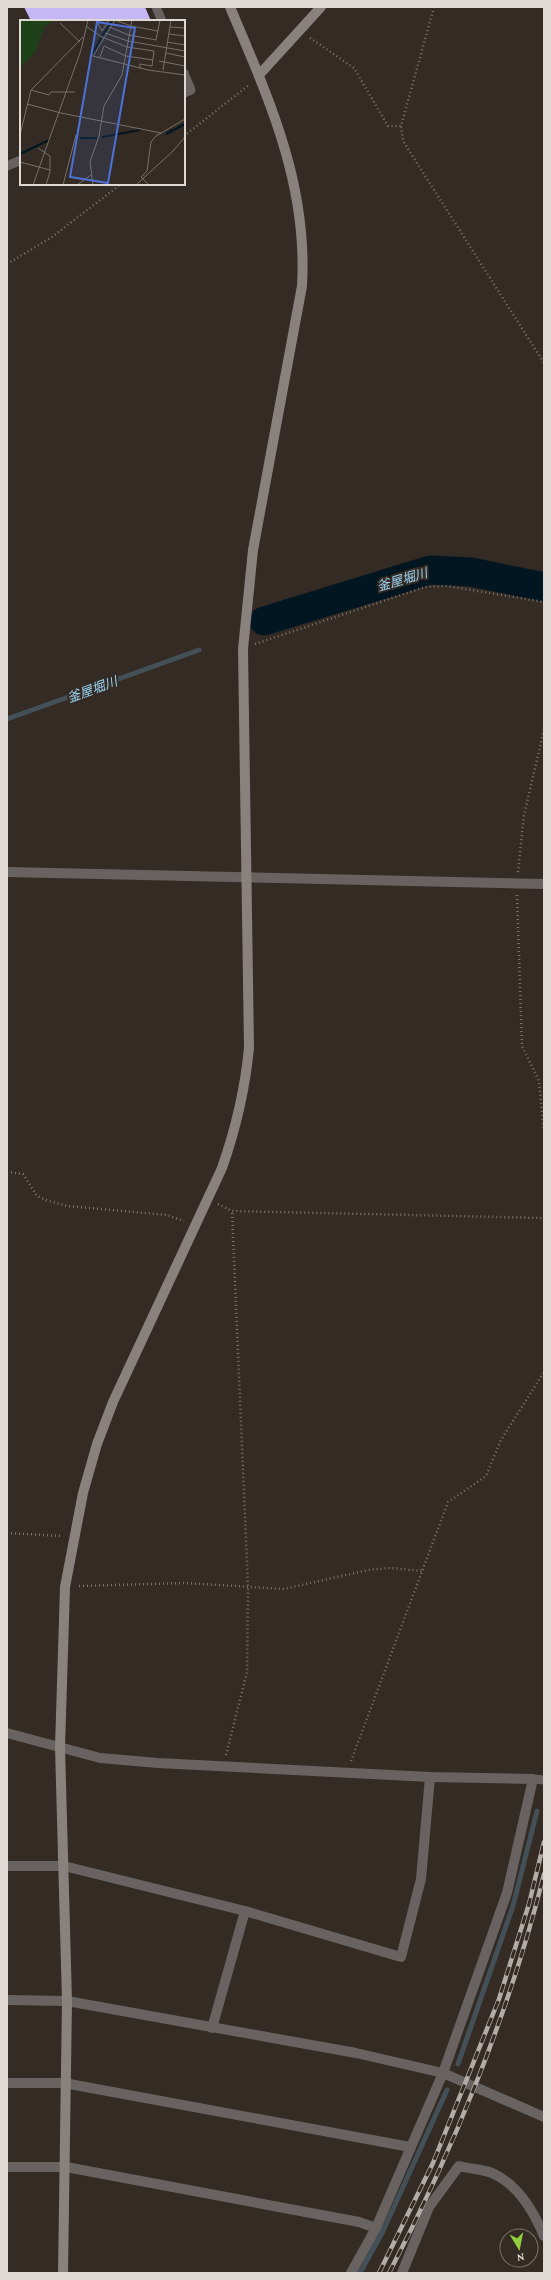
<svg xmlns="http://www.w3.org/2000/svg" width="551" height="2280" viewBox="0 0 551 2280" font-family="'Crimson Pro','Noto Sans JP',serif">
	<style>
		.water { fill: url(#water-waves); stroke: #445057 }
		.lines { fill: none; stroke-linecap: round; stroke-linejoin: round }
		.stream { stroke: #445057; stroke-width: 5 }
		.river { stroke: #021621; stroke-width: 29 }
		.building { fill: #c6b7f6 }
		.path { stroke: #7c756f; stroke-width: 2.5; stroke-dasharray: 1 3; stroke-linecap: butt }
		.lane { stroke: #686360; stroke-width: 9 }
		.street { stroke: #686360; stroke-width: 10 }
		.secondary { stroke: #89817d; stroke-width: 10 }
		.rail-casing { stroke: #b2aca6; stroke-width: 4.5 }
		.rail { stroke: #332b24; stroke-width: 3; stroke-dasharray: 9; stroke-linecap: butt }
		.labels { text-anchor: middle; stroke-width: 4; stroke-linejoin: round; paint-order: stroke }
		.water-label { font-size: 13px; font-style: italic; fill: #9cd4f3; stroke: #332b24 }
		.inset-river { fill: none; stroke: #021621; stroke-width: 2 }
		.inset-road { fill: none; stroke: #77716a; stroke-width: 1 }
		.view { fill: #4d71d7; fill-opacity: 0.15; stroke: #4d71d7; stroke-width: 2 }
		.inset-edge { fill: none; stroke: #ded9d4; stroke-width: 2 }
	</style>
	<defs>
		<pattern id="water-waves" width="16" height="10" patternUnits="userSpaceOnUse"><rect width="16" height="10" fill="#021621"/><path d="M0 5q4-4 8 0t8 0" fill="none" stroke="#263740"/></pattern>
	</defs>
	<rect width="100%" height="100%" fill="#332b24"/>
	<path class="water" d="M472,567L544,583V592L471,576Z"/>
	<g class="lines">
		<g class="stream">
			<path d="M7,719L199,650"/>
			<path d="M458,2064L513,1906L537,1811"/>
			<path d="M360,2273L383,2231L447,2090"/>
		</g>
		<path class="river" d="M264,621L430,570L471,572L544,587"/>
	</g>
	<path class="building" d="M24,7H145L151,21H31Z"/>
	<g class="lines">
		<g class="path">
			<path d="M434,7L401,126L403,141L544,363"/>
			<path d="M310,38L354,68L388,126H401"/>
			<path d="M184,136L249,85"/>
			<path d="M7,264L52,237L121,184"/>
			<path d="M255,644L425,587L447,586L544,602"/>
			<path d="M518,872L524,815L544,730"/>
			<path d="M517,895L522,1046L539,1081L544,1132"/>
			<path d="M7,1172L23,1174L37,1196L46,1200L67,1206L167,1215L184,1221"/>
			<path d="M218,1204L232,1211L544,1218"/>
			<path d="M7,1533L62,1536"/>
			<path d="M79,1586L185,1583L284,1589L368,1570L391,1568L423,1571"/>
			<path d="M226,1755L247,1672L248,1587L232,1211"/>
			<path d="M351,1761L448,1502L486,1476L501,1440L544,1372"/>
		</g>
		<g class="lane">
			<path d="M156,7L162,21"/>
			<path d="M184,73L191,90L184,93"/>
			<path d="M7,166L21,160"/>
			<path d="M533,1779L544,1780"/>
		</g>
		<g class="street">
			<path d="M7,872L544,884"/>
			<path d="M7,1733L100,1758L158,1763L430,1777L533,1779L507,1893L443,2073L376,2228L351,2273"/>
			<path d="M7,1866H64L245,1911L401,1957L421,1879L430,1777"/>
			<path d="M7,2000L67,2001L356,2053L443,2073L544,2117"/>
			<path d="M212,2028L245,1911"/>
			<path d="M7,2083H64L410,2147"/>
			<path d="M7,2167H66L359,2222L376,2228"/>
			<path d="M402,2273L429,2207L459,2166C470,2169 482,2169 492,2173C518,2184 534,2212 544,2236"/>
		</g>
		<g class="secondary">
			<path d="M259,75L321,7"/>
			<path d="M63,2273L67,2001L60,1747L65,1587L83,1493L97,1444L113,1402L222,1168C236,1128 245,1090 249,1048L243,649L253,550L302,286C308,184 269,99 230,7"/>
		</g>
		<defs>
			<g id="rail">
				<path d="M379,2273L433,2163L499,1999L529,1904L544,1842"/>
				<path d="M389,2273C453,2151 511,2008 544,1874"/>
			</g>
		</defs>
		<use href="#rail" class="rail-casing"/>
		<use href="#rail" class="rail"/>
	</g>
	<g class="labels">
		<g class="water-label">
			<text transform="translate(402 579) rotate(-16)" y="5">釜屋堀川</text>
			<text transform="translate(92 689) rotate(-20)" y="5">釜屋堀川</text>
		</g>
	</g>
	<g transform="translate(20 20)">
		<rect width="165" height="165" fill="#332b24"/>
		<path d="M0,0H34L25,6L15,32L2,46H0Z" fill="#1f411a"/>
		<path class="inset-river" d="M82,16L92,2M73,34L81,18M146,114L165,104M82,117L120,110M60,118H77M0,134L29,120"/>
		<path class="inset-road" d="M76,0L82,11L89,0M95,0L73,36L128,50L165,55M95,0L111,6L138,11M40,3L60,22M67,7L82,17L107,27L134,31L132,46L120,44V49M89,7L109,15L136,20L140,0M150,7L165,8M85,13L108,21L165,31M149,14L165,16M147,22L165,25M146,33L165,37M80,37L84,26L106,36L133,40M139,41L165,46M143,50L151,0M11,70L29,75L31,72H55M7,84L41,93L141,113M0,115L11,70L63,17M18,128L30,136V152L26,165M0,142L30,150M13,165L61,30L68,0M43,165L56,115M57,165L71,155M73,165L70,142L79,116L84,86L102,55L112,0M116,165L153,131L165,117M129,165L121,157L127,151L131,122L136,116L165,99"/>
		<path class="view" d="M77,2L115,8L88,163L50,157Z"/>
		<rect width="165" height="165" class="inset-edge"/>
	</g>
	<rect width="551" height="2280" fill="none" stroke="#ded9d4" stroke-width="16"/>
	<g transform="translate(519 2248) rotate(170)"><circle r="19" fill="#332b24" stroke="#77716a"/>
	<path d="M0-3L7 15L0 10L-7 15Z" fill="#92cd3f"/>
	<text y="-6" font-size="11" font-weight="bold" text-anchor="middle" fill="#ded9d4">N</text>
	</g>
</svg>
